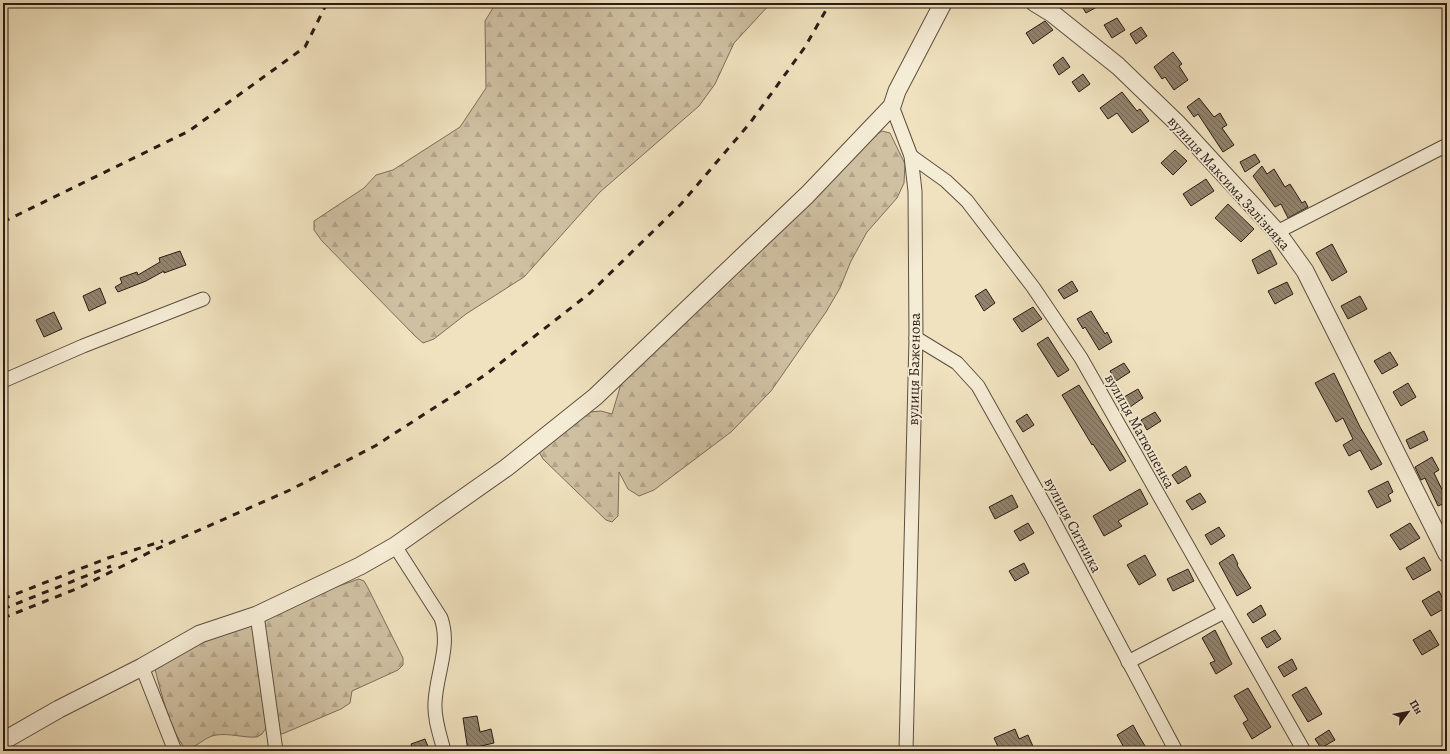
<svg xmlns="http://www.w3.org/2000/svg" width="1450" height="754" viewBox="0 0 1450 754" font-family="Alegreya,serif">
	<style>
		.forest { fill: url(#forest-firs); stroke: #7d6e5c }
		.building { fill: url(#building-back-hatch); stroke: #2b1c15 }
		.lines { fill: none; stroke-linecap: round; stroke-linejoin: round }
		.minor-casing { stroke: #5c4e40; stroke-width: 15 }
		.tertiary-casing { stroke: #5c4e40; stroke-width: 19 }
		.minor { stroke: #f5ecd5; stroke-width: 13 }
		.tertiary { stroke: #f5ecd5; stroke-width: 17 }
		.rail { stroke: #2b1c15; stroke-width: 3; stroke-dasharray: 7 7; stroke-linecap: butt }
		.labels { text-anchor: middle; stroke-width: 3.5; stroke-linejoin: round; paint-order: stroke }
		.street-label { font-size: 15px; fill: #2b1c15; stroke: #f5ecd5 }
	</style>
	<defs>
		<pattern id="forest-firs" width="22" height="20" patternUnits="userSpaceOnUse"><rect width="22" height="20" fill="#cfc0a2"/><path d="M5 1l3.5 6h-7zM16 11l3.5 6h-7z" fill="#b2a48b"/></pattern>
		<pattern id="building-back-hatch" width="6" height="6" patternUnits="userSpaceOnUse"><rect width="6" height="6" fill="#91836d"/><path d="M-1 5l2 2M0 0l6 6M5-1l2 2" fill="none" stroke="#776a58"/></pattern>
	</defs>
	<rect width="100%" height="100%" fill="#f0e2bf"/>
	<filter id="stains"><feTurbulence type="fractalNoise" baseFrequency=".005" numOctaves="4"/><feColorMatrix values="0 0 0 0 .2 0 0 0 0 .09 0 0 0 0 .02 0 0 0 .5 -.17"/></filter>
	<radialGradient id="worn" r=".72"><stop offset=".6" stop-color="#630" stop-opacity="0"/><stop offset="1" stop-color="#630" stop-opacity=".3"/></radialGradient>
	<g class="forest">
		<path d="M496,3H771L734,43L715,84L699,106L600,192L524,277L466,314L434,339L423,343L415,336L322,241L314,230V221L364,188L376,175L393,170L460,127L486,88L485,21Z"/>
		<path d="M882,131L890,133L905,164L904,183L897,198L867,232L851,261L840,288L826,312L771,391L731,432L654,490L639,496L628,489L619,472L618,516L612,522L606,520L543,459L539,452L590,412L601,411L612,414L621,384L633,370L870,139Z"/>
		<path d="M359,579L364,581L368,588L403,658V665L398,670L352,691L350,703L341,709L282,734L278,731L263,629L265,620L330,589Z"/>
		<path d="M251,622L253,627L266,728L262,734L257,737C244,738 230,733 216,735C204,737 197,748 185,749C170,729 161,693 155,669L190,645Z"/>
	</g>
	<g class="building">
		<path d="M1080,3H1104L1086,13Z"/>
		<path d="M1117,18L1125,30L1112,38L1104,25Z"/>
		<path d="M1045,21L1053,30L1033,44L1026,33Z"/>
		<path d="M1141,27L1147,36L1136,44L1130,34Z"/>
		<path d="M1173,52L1182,64L1179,66L1188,80L1174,90L1165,77L1162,79L1154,67Z"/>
		<path d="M1063,57L1070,67L1059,75L1053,65Z"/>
		<path d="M1083,74L1090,84L1079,92L1072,82Z"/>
		<path d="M1122,92L1137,111L1140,109L1149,121L1132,133L1117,113L1108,119L1100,108Z"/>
		<path d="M1199,98L1214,117L1220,113L1227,125L1222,128L1234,145L1223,152L1198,114L1194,117L1187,107Z"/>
		<path d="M1175,150L1187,161L1173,175L1161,163Z"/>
		<path d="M1255,154L1260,162L1245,172L1240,162Z"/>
		<path d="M1262,166L1267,174L1274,169L1285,187L1290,184L1302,203L1305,201L1308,207L1288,218L1281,204L1275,207L1253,176Z"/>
		<path d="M1206,179L1214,191L1191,206L1183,194Z"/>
		<path d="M1228,204L1254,229L1241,242L1215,218Z"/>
		<path d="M1332,244L1347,272L1332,281L1316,253Z"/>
		<path d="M1270,250L1277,264L1258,274L1252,260Z"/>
		<path d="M180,251L186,265L164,273V271L146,281L118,292L115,287L122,283L120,278L137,272L138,275L160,262L159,258Z"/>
		<path d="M1072,281L1078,291L1064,299L1058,290Z"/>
		<path d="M1287,282L1293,294L1275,304L1268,291Z"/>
		<path d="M100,288L106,303L89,311L83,296Z"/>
		<path d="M986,289L995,303L984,311L975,296Z"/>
		<path d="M1360,296L1367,309L1348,319L1341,306Z"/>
		<path d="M1033,307L1042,319L1022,332L1013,319Z"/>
		<path d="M1091,311L1105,334L1107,332L1112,342L1099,350L1085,327L1083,329L1077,319Z"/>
		<path d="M54,312L62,329L44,337L36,320Z"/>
		<path d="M1048,337L1069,370L1058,377L1037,344Z"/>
		<path d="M1390,352L1398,365L1382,374L1374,361Z"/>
		<path d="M1124,363L1130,372L1116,381L1110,371Z"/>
		<path d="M1334,373L1360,427L1382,464L1371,470L1360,450L1349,456L1343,445L1353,439L1343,418L1336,422L1315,383Z"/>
		<path d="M1408,383L1416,397L1401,406L1393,392Z"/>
		<path d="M1079,385L1126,461L1110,471L1093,444L1092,445L1062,395Z"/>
		<path d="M1138,389L1143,398L1130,407L1124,397Z"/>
		<path d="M1155,412L1161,421L1147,430L1141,420Z"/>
		<path d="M1027,414L1034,425L1023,432L1016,421Z"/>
		<path d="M1424,431L1428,440L1410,449L1406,440Z"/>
		<path d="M1432,457L1439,470L1434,473L1447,500V502L1438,506L1425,478L1421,480L1415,467Z"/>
		<path d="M1186,466L1191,476L1178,484L1172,475Z"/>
		<path d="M1388,481L1393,492L1388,495L1391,501L1377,508L1368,491Z"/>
		<path d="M1140,489L1148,504L1118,521L1122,526L1104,536L1093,516Z"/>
		<path d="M1200,493L1206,502L1192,510L1186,501Z"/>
		<path d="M1012,495L1018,507L995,519L989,507Z"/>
		<path d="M1028,523L1034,533L1020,541L1014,531Z"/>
		<path d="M1410,523L1420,538L1400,550L1390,535Z"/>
		<path d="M1219,527L1225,536L1211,545L1205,535Z"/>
		<path d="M1233,554L1238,564L1237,565L1251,588L1237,596L1219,563Z"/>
		<path d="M1145,555L1156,575L1139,585L1127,565Z"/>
		<path d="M1424,557L1431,570L1413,580L1406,568Z"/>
		<path d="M1024,563L1029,573L1015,581L1009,571Z"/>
		<path d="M1188,569L1194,581L1173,591L1167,579Z"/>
		<path d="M1439,591L1447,607L1431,616L1422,601Z"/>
		<path d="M1261,605L1266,615L1253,623L1247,614Z"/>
		<path d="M1215,630L1232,664L1216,674L1210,663L1215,661L1202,638Z"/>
		<path d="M1275,630L1281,639L1267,648L1261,638Z"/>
		<path d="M1430,630L1439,645L1422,655L1413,640Z"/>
		<path d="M1292,659L1297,669L1284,677L1278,667Z"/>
		<path d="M1306,687L1322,714L1308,722L1292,695Z"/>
		<path d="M1248,688L1271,727L1252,739L1243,723L1248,720L1234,696Z"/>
		<path d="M477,716L480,732L491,729L494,743L481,746L483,751H468L463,718Z"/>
		<path d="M1133,725L1139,736L1148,751H1126L1117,735Z"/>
		<path d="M1015,729L1019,739L1028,735L1035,751H1000L994,738Z"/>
		<path d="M1329,730L1335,740L1321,748L1315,739Z"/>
		<path d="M425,739L429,749L414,751L411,744Z"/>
	</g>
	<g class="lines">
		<defs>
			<g id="minor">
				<path d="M892,106L911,156L915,191L916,338L906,751"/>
				<path d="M911,156L946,181L967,201L1033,287L1081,358L1304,751"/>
				<path d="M1277,232L1447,145"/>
				<path d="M916,338L957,363L978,386L1051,516L1176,751"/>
				<path d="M3,381L83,346L203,299"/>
				<path d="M395,546L441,618C451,647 436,674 435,703C434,719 440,735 444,751"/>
				<path d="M257,615L276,751"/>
				<path d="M1128,662L1224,612"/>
				<path d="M142,667L175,751"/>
			</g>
			<g id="tertiary">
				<path d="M1035,3L1053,14L1118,66L1177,123L1277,232L1305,271L1447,554"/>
				<path d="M3,741L59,709L142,667L200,634L257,615L360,566L395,546L506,468L595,397L807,195L892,106L897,91L943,3"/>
			</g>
		</defs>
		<use href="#minor" class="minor-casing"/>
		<use href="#tertiary" class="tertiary-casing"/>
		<use href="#minor" class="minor"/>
		<use href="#tertiary" class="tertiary"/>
		<g class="rail">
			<path d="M3,222L189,131L305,47L327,3"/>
			<path d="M3,599L108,558L163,541"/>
			<path d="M3,609L111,566"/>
			<path d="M3,618L81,587L152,551L290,490L375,446L485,375L590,293L681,204L750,123L805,47L830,3"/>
		</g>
	</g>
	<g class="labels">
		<g class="street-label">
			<text transform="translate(1229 183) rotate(48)" y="5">вулиця Максима Залізняка</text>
			<text transform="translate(914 369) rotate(-89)" y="5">вулиця Баженова</text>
			<text transform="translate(1140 431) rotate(61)" y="5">вулиця Матюшенка</text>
			<text transform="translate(1073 525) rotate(62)" y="5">вулиця Ситника</text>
		</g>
	</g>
	<rect width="1450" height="754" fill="none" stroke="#f0e2bf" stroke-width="16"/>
	<rect x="4" y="4" width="1442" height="746" fill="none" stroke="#2b1c15" stroke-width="2"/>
	<rect x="8" y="8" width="1434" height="738" fill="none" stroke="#2b1c15"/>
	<g transform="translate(1408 712) rotate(58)" stroke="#f5ecd5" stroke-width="3" paint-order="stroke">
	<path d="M0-3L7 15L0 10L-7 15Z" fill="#2b1c15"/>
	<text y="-6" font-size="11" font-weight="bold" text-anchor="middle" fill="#2b1c15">Пн</text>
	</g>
	<rect width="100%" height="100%" filter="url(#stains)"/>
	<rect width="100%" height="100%" fill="url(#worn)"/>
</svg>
